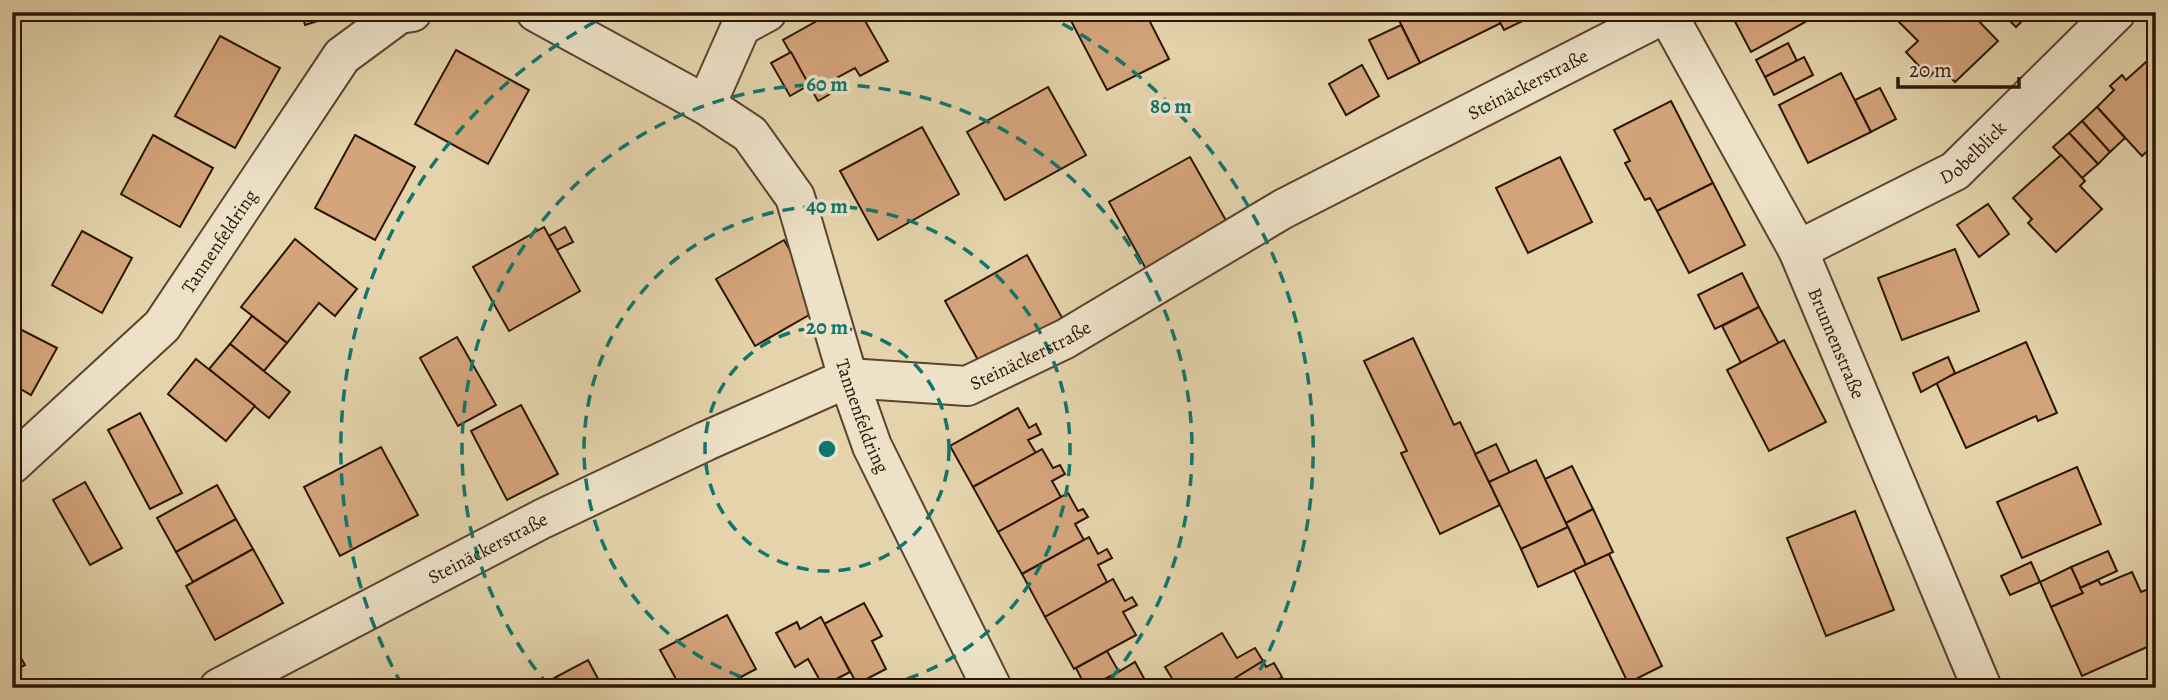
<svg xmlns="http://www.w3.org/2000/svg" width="2168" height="700" viewBox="0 0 2168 700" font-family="Alegreya,serif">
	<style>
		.building { fill: #d4a47b; stroke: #2b1507; stroke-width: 2 }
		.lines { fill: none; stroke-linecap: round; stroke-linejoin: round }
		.minor-casing { stroke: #594430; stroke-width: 42 }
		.minor { stroke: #ede2c8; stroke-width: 38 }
		.ring { fill: none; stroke: #0f766e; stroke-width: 3.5; stroke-dasharray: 12 9 }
		.labels { text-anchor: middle; stroke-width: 7; stroke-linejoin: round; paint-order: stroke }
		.street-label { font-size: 19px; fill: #2b1507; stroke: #ede2c8 }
		.centre { fill: #0f766e; stroke: #ede2c8; stroke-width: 3.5 }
		.ring-label { font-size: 21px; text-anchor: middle; font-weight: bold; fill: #0f766e; stroke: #ede2c8; stroke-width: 7; stroke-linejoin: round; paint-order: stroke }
	</style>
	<rect width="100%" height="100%" fill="#e4d3ab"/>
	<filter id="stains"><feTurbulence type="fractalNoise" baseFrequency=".00286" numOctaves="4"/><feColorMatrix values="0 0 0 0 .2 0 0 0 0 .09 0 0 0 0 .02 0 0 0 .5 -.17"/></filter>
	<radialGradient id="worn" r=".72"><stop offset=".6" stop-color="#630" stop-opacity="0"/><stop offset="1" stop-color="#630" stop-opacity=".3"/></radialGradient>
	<g class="building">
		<path d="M301,12H346L305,25Z"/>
		<path d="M833,12H860L888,61L860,76L855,68L838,77L844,86L818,101L783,40Z"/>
		<path d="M1079,12H1145L1169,59L1107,90L1069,17Z"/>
		<path d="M1395,12H1495L1501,23L1420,63Z"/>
		<path d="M1495,12H1541L1504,30Z"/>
		<path d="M1730,12H1816L1818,15L1751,52Z"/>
		<path d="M1895,12H1970L1998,41L1955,82L1940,67L1929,77L1906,52L1918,41L1892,15Z"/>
		<path d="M2001,12H2031L2016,27Z"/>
		<path d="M1401,25L1420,63L1388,79L1369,40Z"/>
		<path d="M220,36L280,68L235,148L175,116Z"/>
		<path d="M1788,43L1797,61L1765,77L1756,60Z"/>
		<path d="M456,50L529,90L488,164L415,124Z"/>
		<path d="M791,52L809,85L790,96L771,63Z"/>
		<path d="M2156,53V143L2142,156L2097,107L2114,90L2110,86L2122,75L2126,80Z"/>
		<path d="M1804,57L1813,75L1774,95L1765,77Z"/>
		<path d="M1362,65L1379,96L1346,115L1329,84Z"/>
		<path d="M1841,73L1871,132L1808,163L1779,105Z"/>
		<path d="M1048,87L1086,155L1005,200L967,132Z"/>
		<path d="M1880,88L1896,119L1871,132L1855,100Z"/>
		<path d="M1671,101L1713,183L1657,211L1650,198L1645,200L1625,163L1630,161L1614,130Z"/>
		<path d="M2097,107L2125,138L2110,152L2082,121Z"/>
		<path d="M2082,121L2110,152L2098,164L2069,133Z"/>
		<path d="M922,127L959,194L878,240L840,171Z"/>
		<path d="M2069,133L2098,164L2082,178L2053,147Z"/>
		<path d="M153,135L213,168L180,227L121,194Z"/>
		<path d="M355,135L415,167L375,240L315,208Z"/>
		<path d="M2061,155L2085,181L2080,186L2102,209L2056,252L2028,223L2032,219L2013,198Z"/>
		<path d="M1190,157L1228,224L1146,269L1109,202Z"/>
		<path d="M1560,157L1592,222L1528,253L1496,188Z"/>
		<path d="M1713,183L1745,245L1689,273L1657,211Z"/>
		<path d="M1988,204L2009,234L1979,257L1957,225Z"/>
		<path d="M544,227L580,291L509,331L473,267Z"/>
		<path d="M565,227L573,242L557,250L549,236Z"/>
		<path d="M82,231L132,258L102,313L52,285Z"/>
		<path d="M295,239L357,289L335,316L319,303L287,343L241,307Z"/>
		<path d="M784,240L823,307L755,346L716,279Z"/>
		<path d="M1955,249L1979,311L1902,340L1878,278Z"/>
		<path d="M1027,255L1065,323L983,369L945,301Z"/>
		<path d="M1742,273L1759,307L1715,329L1698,295Z"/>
		<path d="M1759,307L1779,344L1741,363L1722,326Z"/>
		<path d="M252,316L287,343L264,371L230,344Z"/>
		<path d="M12,325L57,348L31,395L12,384Z"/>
		<path d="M457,337L496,405L458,426L420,358Z"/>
		<path d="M1413,338L1454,425L1460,422L1500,505L1440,534L1401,453L1407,451L1364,361Z"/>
		<path d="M1784,340L1826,422L1769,451L1727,370Z"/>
		<path d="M2026,342L2057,413L2038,421L2036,416L1966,448L1936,382Z"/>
		<path d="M230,344L290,392L269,418L209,369Z"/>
		<path d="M1948,357L1955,373L1921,392L1913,373Z"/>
		<path d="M196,359L255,406L226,441L168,394Z"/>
		<path d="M521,405L558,474L507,500L471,431Z"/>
		<path d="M1018,408L1029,428L1036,424L1041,434L1028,440L1036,453L973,487L950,446Z"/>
		<path d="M140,413L182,493L150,509L108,430Z"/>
		<path d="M1496,444L1510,473L1489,482L1475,454Z"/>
		<path d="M381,447L418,515L340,556L304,487Z"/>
		<path d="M1042,449L1053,468L1060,465L1065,474L1052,481L1061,497L998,532L973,487Z"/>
		<path d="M1536,460L1568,527L1521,549L1489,482Z"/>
		<path d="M1572,466L1593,509L1566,523L1545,479Z"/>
		<path d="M2077,467L2101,524L2022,558L1997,502Z"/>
		<path d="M85,482L122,548L90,565L53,500Z"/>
		<path d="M217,485L236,519L176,552L157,518Z"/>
		<path d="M1068,493L1078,511L1083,509L1088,517L1075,524L1084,540L1022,574L998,532Z"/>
		<path d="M1593,509L1613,552L1586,565L1566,523Z"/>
		<path d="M1855,511L1894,610L1826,636L1787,538Z"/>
		<path d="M236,519L253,549L193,582L176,552Z"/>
		<path d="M1568,527L1586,565L1538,587L1521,549Z"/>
		<path d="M1089,537L1098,554L1107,549L1112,558L1098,565L1107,582L1045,617L1022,574Z"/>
		<path d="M253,549L283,603L215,640L186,586Z"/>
		<path d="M2108,551L2117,571L2080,588L2071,567Z"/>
		<path d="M1609,554L1662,666L1628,683L1574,570Z"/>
		<path d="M2031,562L2040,582L2010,595L2001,576Z"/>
		<path d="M2071,567L2083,593L2051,607L2040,582Z"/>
		<path d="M2132,572L2141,592L2156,586V643L2082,676L2051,607L2083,593L2080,588L2098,580L2101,585Z"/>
		<path d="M1113,579L1125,601L1132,597L1137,605L1123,612L1136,635L1074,669L1045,617Z"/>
		<path d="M864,603L882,636L872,641L886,669L857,684L824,624Z"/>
		<path d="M727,615L756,669L720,688H681L660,650Z"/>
		<path d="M821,617L850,672L823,686L808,659L795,667L776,633L797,622L800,629Z"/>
		<path d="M1222,633L1237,658L1255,648L1263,661L1219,688H1178L1165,667Z"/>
		<path d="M12,642L25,665L12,672Z"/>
		<path d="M1107,651L1119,672L1086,688L1076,668Z"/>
		<path d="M588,660L603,688H562L556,677Z"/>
		<path d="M1263,661L1266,667L1274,663L1282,677L1273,682L1277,688H1219Z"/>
		<path d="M1135,662L1145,680L1131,688H1092Z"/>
		<path d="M556,677L562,688H536Z"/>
	</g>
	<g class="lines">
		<defs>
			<g id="minor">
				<path id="s1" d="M536,12L706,105L750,134L795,197L848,378L872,446L992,688"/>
				<path id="s2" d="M1666,12L1798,250L1982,688"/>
				<path d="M706,105L741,26L767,12"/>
				<path id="s3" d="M1798,250L1955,171L2116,12"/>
				<path id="s4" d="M12,464L162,326L342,56L399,14L412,12"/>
				<path id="s5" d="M219,688L542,519L706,441L848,378L967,386L1065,339L1283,209L1666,13"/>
			</g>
		</defs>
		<use href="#minor" class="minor-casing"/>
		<use href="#minor" class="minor"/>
	</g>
	<g class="ring">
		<circle cx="827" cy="449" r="122"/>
		<path d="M781 688A243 243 0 1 1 873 688"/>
		<path d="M549 686A365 365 0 1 1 1105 686"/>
		<path d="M402 685A486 486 0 0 1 610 14M1044 14A486 486 0 0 1 1252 685"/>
	</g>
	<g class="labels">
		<g class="street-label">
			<text dy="7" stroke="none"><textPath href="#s5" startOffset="1458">Steinäckerstraße</textPath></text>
			<text dy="7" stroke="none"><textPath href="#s3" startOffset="201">Dobelblick</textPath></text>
			<text dy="7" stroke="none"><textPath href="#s4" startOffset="306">Tannenfeldring</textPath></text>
			<text dy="7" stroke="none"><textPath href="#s2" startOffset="373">Brunnenstraße</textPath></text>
			<text dy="7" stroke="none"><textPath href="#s5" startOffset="891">Steinäckerstraße</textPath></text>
			<text dy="7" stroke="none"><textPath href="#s1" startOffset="553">Tannenfeldring</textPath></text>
			<text dy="7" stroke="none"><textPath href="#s5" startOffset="303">Steinäckerstraße</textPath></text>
		</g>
	</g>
	<circle cx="827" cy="449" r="10" class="centre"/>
	<g class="ring-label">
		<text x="827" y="91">60 m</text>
		<text x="1171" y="113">80 m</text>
		<text x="827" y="213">40 m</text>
		<text x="827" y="334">20 m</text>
	</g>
	<rect width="2168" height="700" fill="none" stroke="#e4d3ab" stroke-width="42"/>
	<rect x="14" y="14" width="2140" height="672" fill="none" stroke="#2b1507" stroke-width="3.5"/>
	<rect x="21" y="21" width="2126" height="658" fill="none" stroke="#2b1507" stroke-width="2"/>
	<path d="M1898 77v10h121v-10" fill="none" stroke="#2b1507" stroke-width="3.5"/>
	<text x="1909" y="77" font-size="21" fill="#2b1507" stroke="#ede2c8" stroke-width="5" paint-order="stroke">20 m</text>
	<rect width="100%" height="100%" filter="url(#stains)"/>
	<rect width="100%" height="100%" fill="url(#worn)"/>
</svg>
